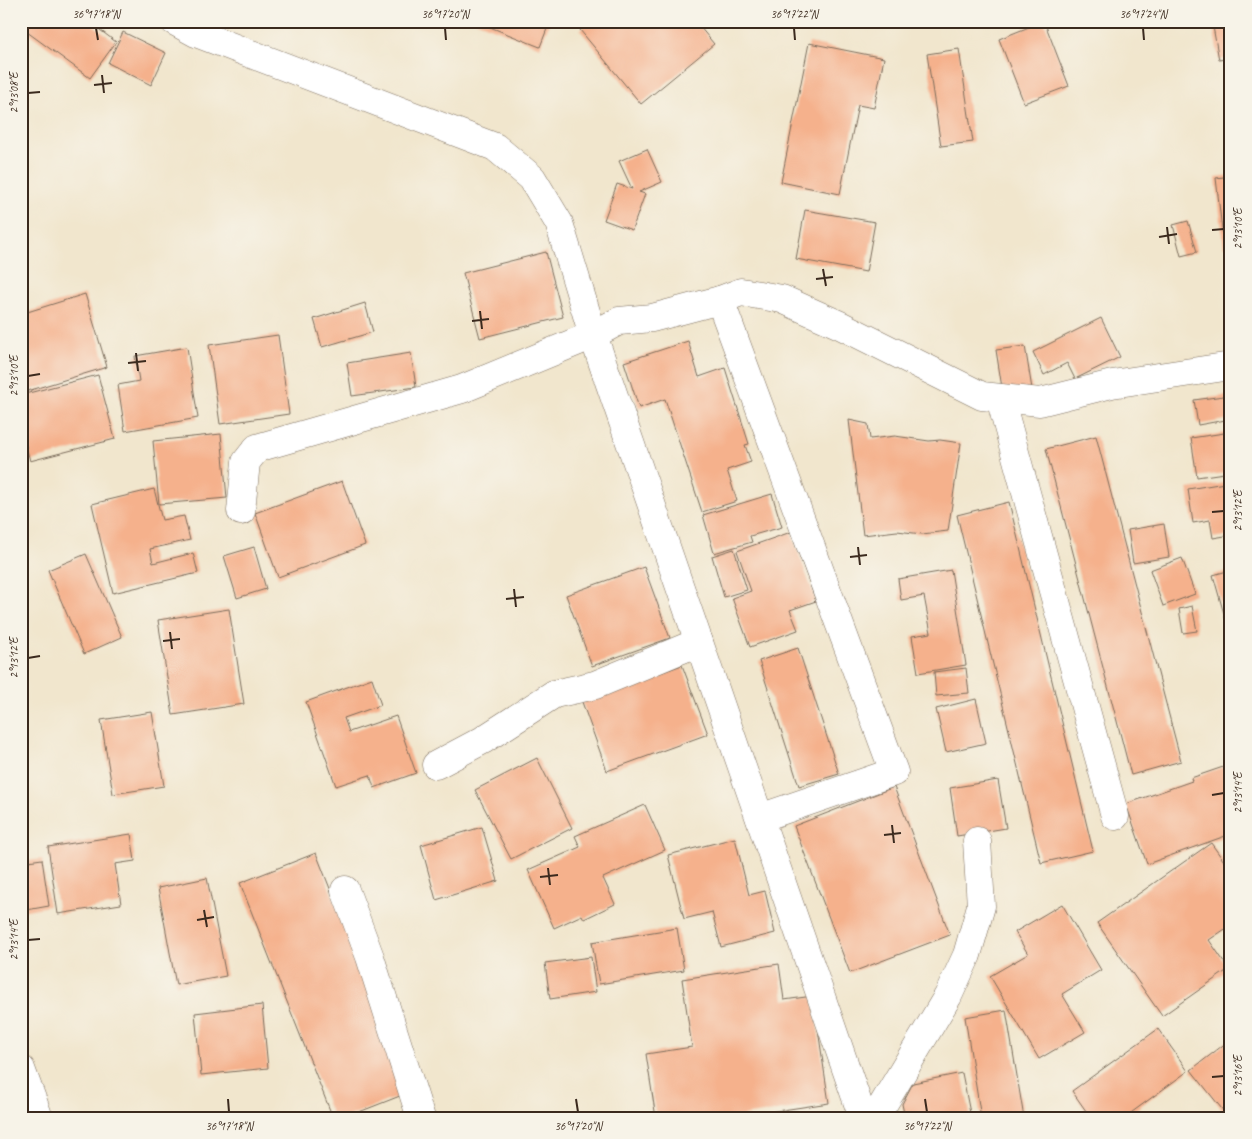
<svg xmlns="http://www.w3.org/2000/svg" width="1252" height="1139" viewBox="0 0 1252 1139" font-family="Caveat,sans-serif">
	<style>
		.building { fill: #f5b18c }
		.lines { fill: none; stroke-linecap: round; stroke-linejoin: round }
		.minor-casing { stroke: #7b6c5b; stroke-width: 29 }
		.minor { stroke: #fff; stroke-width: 28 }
		.ticks { fill: none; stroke: #3b2a1e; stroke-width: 2 }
		.neatline { fill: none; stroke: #3b2a1e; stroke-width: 2 }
		.ticks-label { font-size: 12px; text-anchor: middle; fill: #3b2a1e }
	</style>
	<rect width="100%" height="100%" fill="#f7f3e8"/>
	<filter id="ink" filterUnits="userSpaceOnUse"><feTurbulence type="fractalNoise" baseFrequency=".02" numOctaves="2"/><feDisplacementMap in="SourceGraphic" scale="10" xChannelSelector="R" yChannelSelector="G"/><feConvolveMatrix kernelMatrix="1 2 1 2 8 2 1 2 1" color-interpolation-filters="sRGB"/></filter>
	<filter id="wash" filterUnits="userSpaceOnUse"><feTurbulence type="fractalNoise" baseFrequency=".0096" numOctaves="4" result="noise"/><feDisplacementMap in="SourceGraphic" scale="20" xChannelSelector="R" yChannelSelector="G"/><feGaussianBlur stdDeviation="1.12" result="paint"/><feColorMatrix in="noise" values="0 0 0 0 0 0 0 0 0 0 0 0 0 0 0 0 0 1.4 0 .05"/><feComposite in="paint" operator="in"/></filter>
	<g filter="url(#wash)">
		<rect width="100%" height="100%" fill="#f1e6cd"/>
		<g id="blocks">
			<g class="building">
				<path d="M28,21H88L116,42L90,78L23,29Z"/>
				<path d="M475,21H550L540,47Z"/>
				<path d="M591,21H651L654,25L659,21H695L714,44L641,104L580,30Z"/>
				<path d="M1044,21L1069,86L1024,103L999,39Z"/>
				<path d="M1212,21H1231V58L1219,60Z"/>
				<path d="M123,32L166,53L151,85L108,63Z"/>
				<path d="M809,43L884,58L874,108L858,105L840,194L781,182Z"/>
				<path d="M959,49L973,142L941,146L927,54Z"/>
				<path d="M647,149L662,182L639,192L645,194L632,230L604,220L617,184L632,189L619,161Z"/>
				<path d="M1231,176V246L1224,247L1216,178Z"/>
				<path d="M805,210L875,222L866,272L796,259Z"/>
				<path d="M1188,221L1197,252L1181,256L1173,225Z"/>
				<path d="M546,252L563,317L480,338L463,273Z"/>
				<path d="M85,294L107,367L21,393V314Z"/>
				<path d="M365,303L373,332L322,347L314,319Z"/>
				<path d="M1101,318L1120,357L1075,379L1067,363L1044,375L1033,352Z"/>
				<path d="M278,335L289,414L220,424L209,345Z"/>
				<path d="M688,341L699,377L725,368L749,444L745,445L751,462L727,470L737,501L702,512L665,399L639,408L624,362Z"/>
				<path d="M1025,346L1032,389L1003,394L996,350Z"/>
				<path d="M187,347L198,418L125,431L118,385L139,381L135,356Z"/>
				<path d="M411,353L416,387L352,396L347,363Z"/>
				<path d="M98,375L115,439L30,461L21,428V395Z"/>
				<path d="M1231,395V419L1198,425L1194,400Z"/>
				<path d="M849,420L868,424L870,439L895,436L929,441L940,440L961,443L948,531L922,534L897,531L863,535Z"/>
				<path d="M1231,432V472L1197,477L1191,438Z"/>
				<path d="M221,434L227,498L159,504L153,441Z"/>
				<path d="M1096,436L1181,761L1131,775L1046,449Z"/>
				<path d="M342,481L365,545L278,577L255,513Z"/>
				<path d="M1231,482V535L1213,538L1210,520L1193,523L1188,489Z"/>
				<path d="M154,489L162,520L184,516L190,540L150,549L153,563L193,553L198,573L113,593L92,504Z"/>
				<path d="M772,494L782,527L750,536L752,542L714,553L703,515Z"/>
				<path d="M1009,502L1093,851L1041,863L957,515Z"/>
				<path d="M1164,524L1169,557L1133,563L1128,530Z"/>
				<path d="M791,532L816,601L790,610L798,630L750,647L732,598L751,591L737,551Z"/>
				<path d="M254,547L266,589L237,598L224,556Z"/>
				<path d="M734,549L747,590L724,597L712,556Z"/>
				<path d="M86,554L122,637L84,654L48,570Z"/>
				<path d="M1182,558L1195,594L1163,606L1150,570Z"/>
				<path d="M644,567L670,638L592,666L566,595Z"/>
				<path d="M951,570L966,665L918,673L912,636L931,633L924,596L901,600L898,579Z"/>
				<path d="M1231,570V635H1230L1213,575Z"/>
				<path d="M1192,606L1197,631L1183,633L1179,609Z"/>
				<path d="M229,609L244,704L173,715L158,620Z"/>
				<path d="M798,648L839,774L799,786L759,661Z"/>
				<path d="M682,665L708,734L607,771L582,702Z"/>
				<path d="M966,668L969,693L936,696L934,672Z"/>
				<path d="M372,678L381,705L344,718L349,732L396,716L416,773L374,788L370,775L336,786L306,702Z"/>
				<path d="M976,699L986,743L946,752L936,709Z"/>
				<path d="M152,712L164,786L113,794L101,720Z"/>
				<path d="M537,758L572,828L511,859L475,790Z"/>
				<path d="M1229,765L1231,769V834L1147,864L1126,804L1192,781L1191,778Z"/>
				<path d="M998,780L1006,828L957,836L950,788Z"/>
				<path d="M894,787L950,935L850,973L794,826Z"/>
				<path d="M645,805L665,850L603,878L615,904L584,919L582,915L554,928L528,870L580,847L575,836Z"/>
				<path d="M482,827L498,881L436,900L421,845Z"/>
				<path d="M131,834L135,861L115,864L121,904L58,914L48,847Z"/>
				<path d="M735,838L749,895L765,891L775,933L721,947L712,912L684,919L668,855Z"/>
				<path d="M1211,843L1231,871V925L1209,940L1229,969L1162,1016L1097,923Z"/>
				<path d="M316,853L410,1092L344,1118H333L240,883Z"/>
				<path d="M42,859L49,906L21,911V862Z"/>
				<path d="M207,878L226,976L176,985L158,888Z"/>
				<path d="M1062,904L1101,970L1062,994L1085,1032L1039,1059L990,976L1028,954L1015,932Z"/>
				<path d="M677,928L684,970L599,984L592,942Z"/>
				<path d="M591,957L596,992L550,999L545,963Z"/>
				<path d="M779,964L784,1000L813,996L829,1103L730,1118H656L646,1054L692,1047L682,979Z"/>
				<path d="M262,1005L268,1068L201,1075L195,1013Z"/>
				<path d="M1006,1010L1024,1118H981L965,1017Z"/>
				<path d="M1158,1029L1188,1071L1124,1118H1091L1072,1091Z"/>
				<path d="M1231,1039V1118H1229L1191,1070Z"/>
				<path d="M962,1073L971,1118H905L902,1104L913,1083Z"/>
			</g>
		</g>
	</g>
	<g filter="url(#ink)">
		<use href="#blocks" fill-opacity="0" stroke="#7b6c5b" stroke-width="1"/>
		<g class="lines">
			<defs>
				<g id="minor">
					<path d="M174,21L196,33L495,147L532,178L559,223L593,335L863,1118"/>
					<path d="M720,300L894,772L760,818"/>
					<path d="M1000,398L1115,816"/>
					<path d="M241,511L246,462L257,448L462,389L593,335L619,321L652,318L720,300L741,292L782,299L840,325L982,396L1040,402L1112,384L1231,366"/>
					<path d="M436,765L483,740L554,694L595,685L699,642"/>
					<path d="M345,890L370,957L421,1118"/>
					<path d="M21,1069L39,1118"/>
					<path d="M875,1118L948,996L967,955L981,906L977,841"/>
				</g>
			</defs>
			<use href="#minor" class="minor-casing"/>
			<use href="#minor" class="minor"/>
		</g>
	</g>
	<path class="ticks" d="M96,28L98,40M445,28L446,40M794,28L795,40M1143,28L1144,40M102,75L104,93M94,85L112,83M28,93L40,92M1167,227L1169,244M1212,230L1224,229M1159,237L1177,234M823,269L826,286M816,279L833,277M480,311L482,329M472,321L489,319M136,353L138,371M128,363L146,361M28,376L40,374M1212,512L1224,511M858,547L860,565M850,557L867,555M514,589L516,607M506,599L524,597M170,632L172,649M163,641L180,639M28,658L40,656M1212,795L1224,793M892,825L894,843M884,835L901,833M548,868L550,885M540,877L558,875M204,910L207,927M197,920L214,917M28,940L40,939M1212,1077L1224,1076M228,1099L229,1112M576,1099L578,1112M925,1099L927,1112"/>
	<rect width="1252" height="1139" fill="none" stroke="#f7f3e8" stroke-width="55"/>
	<rect x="28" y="28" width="1196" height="1084" class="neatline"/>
	<g class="ticks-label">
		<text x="96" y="18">36°17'18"N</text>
		<text x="445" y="18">36°17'20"N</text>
		<text x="794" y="18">36°17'22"N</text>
		<text x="1143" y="18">36°17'24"N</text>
		<text transform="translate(14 93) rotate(-90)" y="4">2°13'08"E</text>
		<text transform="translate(1238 229) rotate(-90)" y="4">2°13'10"E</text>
		<text transform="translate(14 376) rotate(-90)" y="4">2°13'10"E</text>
		<text transform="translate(1238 511) rotate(-90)" y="4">2°13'12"E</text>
		<text transform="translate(14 658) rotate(-90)" y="4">2°13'12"E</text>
		<text transform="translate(1238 793) rotate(-90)" y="4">2°13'14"E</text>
		<text transform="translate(14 940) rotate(-90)" y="4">2°13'14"E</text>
		<text transform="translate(1238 1076) rotate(-90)" y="4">2°13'16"E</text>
		<text x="229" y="1130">36°17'18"N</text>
		<text x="578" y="1130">36°17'20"N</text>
		<text x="927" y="1130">36°17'22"N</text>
	</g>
</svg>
